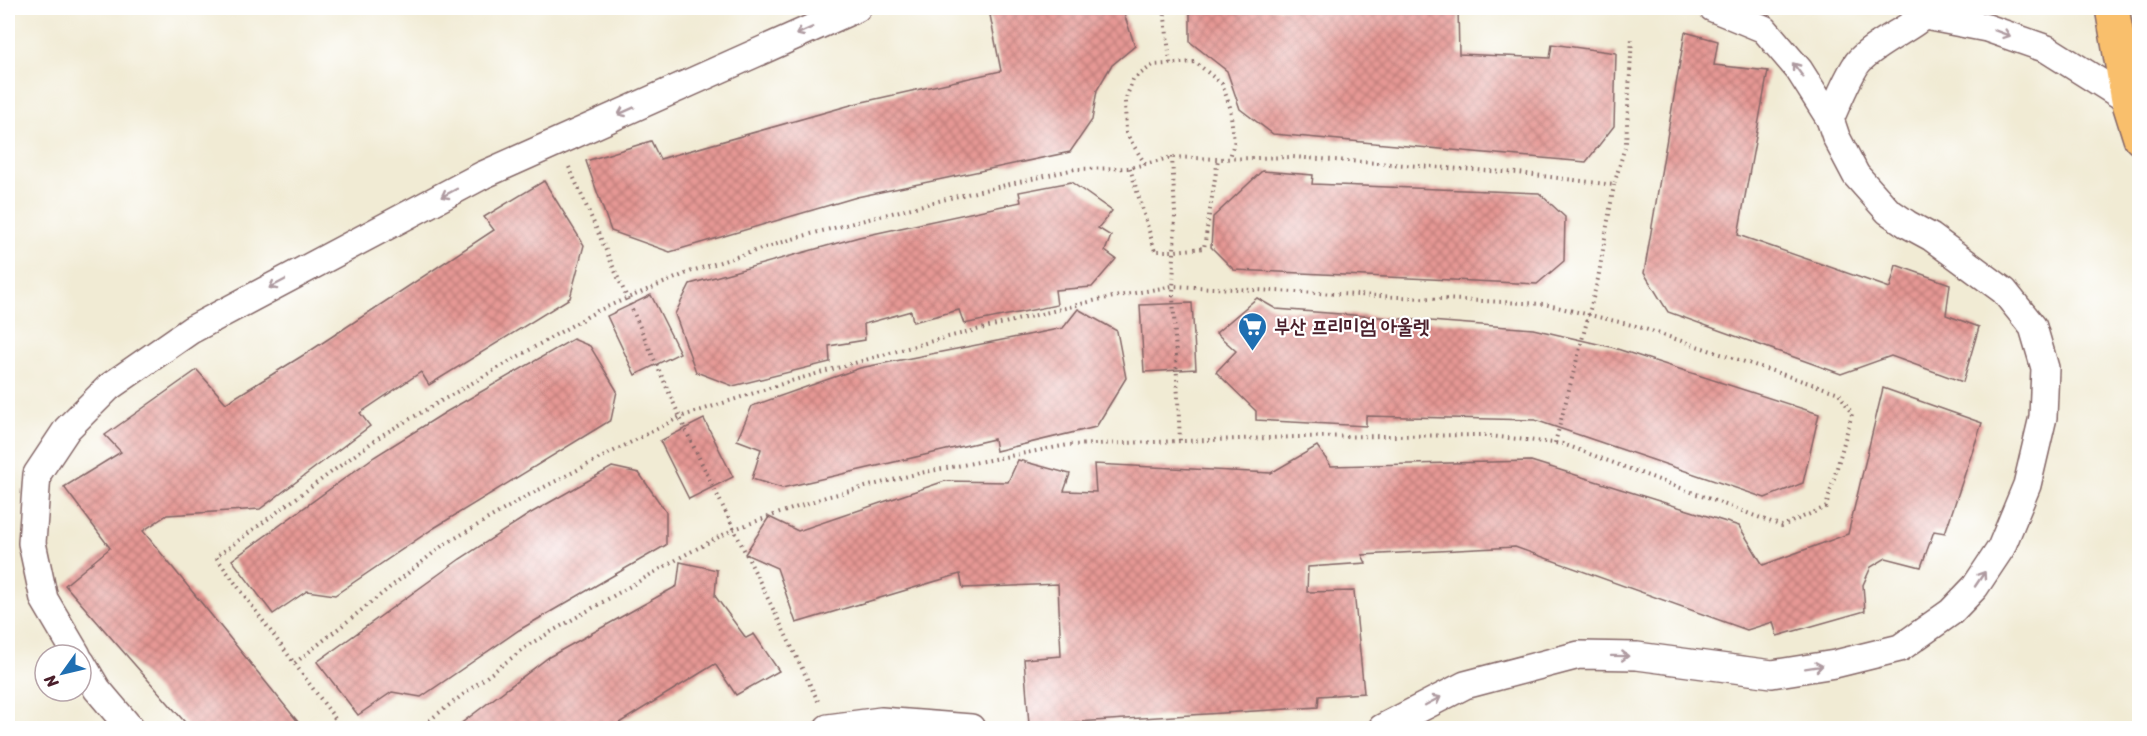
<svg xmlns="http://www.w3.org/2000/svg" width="2147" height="736" viewBox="0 0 2147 736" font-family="Sriracha,'Poor Story',sans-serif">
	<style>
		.building { fill: url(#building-cross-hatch) }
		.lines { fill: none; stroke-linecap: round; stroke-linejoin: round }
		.street-casing { stroke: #846666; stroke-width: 30 }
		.highway-casing { stroke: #846666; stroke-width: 36 }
		.path { stroke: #846666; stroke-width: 4; stroke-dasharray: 1.5 4.5; stroke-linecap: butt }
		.street { stroke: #fff; stroke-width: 27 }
		.highway { stroke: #f9bf6c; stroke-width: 33 }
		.oneway { stroke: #ae9aa0 }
		.labels { text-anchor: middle; stroke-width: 4.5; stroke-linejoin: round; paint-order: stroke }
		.poi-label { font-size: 20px; font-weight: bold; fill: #4a1f2b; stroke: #fff; text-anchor: start }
	</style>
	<defs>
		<pattern id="building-cross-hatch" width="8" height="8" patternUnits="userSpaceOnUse" patternTransform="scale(1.5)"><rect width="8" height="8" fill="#e69894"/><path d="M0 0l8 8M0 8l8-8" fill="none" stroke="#bc7b79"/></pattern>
	</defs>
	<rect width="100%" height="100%" fill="#fff"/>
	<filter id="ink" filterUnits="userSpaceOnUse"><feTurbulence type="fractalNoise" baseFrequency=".0167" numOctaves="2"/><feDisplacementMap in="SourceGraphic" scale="12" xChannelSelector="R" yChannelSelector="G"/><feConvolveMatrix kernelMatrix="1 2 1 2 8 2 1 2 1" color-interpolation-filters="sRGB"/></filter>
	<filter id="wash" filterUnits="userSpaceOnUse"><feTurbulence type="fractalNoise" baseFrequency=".008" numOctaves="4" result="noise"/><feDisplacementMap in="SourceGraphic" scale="24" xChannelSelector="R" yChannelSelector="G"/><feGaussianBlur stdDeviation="1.35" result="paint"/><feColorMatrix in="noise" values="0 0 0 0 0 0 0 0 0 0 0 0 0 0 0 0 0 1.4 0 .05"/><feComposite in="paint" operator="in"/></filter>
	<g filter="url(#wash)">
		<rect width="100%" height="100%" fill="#f1ebd4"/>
		<g id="blocks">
			<g class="building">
				<path d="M1029,8H1122L1135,46L1111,66L1097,90L1092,120L1070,152L857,197L670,252L611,231L586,161L651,141L660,159L858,103L1001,71L990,15Z"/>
				<path d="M1190,8H1458L1459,54L1550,58L1552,44L1616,53L1614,126L1586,162L1273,134L1240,109L1227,71L1190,42Z"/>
				<path d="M1685,32L1718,41L1714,65L1768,71L1738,235L1890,288L1896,265L1950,284L1946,315L1979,327L1963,382L1891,356L1841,374L1668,312L1644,273Z"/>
				<path d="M1262,171L1313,175L1312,184L1539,193L1565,217L1564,261L1537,284L1234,270L1211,247L1213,217Z"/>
				<path d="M544,181L584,245L570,298L429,385L421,372L360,413L370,426L260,509L167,515L143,531L303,728H190L65,585L110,548L64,487L121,452L105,435L197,370L226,403L310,351L494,230L484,217Z"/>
				<path d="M1071,182L1112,211L1098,228L1111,236L1105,251L1116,259L1092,287L1055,290L1057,305L964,324L959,310L913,322L911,311L864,324L865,340L829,346L830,362L733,386L696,372L675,314L690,284L859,237L1021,202L1019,192Z"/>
				<path d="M651,295L680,353L635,375L607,316Z"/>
				<path d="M1257,298L1276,309L1533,329L1611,347L1819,414L1803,483L1765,498L1535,420L1366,416V426L1256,420V411L1216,372L1236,351L1216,333Z"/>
				<path d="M1192,303L1196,369L1144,372L1140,305Z"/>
				<path d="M1078,309L1117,331L1126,378L1096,427L996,451L994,439L782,488L752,479L761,449L737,440L752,406L860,368L1063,328Z"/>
				<path d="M573,339L590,346L617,391L611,420L434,528L335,595L307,591L273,614L232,560L374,457L446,412Z"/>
				<path d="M1883,388L1982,423L1945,533L1934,531L1921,567L1886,558L1871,567L1863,585L1865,611L1777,636L1773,622L1747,630L1515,547L1362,555L1366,563L1308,567L1307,592L1354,591L1364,693L1319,696L1318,707L1029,725L1024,659L1061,656L1058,584L963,588L960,574L796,623L777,568L745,554L769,517L798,531L945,481L1008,482L1018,460L1070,474L1064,491L1096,492L1094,464L1271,473L1317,446L1331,466L1531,461L1739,526L1763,565L1848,534Z"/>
				<path d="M704,419L733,477L689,499L660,441Z"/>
				<path d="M612,467L639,473L666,512V545L519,630L421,697L392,692L358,715L317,662L460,559L531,513Z"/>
				<path d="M680,562L717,570L715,596L746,638L754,634L779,671L736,695L715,664L611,728H455L549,657L677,586Z"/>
			</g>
		</g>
	</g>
	<g filter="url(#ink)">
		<use href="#blocks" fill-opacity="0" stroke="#846666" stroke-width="1.5"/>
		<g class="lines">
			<defs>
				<g id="street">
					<path d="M1713,8L1764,29L1799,70L1830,119"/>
					<path d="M1925,16L1987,28L2047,49L2128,100"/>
					<path d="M77,655L44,599L32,543L37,474L67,429L109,387L191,330L483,175L857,8"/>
					<path d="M81,662L97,689L130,728"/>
					<path d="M828,728L881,721L971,728"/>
					<path d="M1382,728L1465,685L1579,655L1637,656L1772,674L1835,664L1900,648L1951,612L1975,587L2001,548L2027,485L2043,417L2045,368L2033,327L2004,291L1931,237L1907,224L1888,211L1856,175L1836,137L1830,119C1836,106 1851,69 1860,60C1881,39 1912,29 1932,8"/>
				</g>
				<path id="highway" d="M2112,8L2128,100L2140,138"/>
			</defs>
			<use href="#street" class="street-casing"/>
			<use href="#highway" class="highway-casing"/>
			<g class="path">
				<path d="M1164,8L1170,63"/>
				<path d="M1172,157L1175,213L1173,295L1180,441"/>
				<path d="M1145,164L1126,133L1125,101L1133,79L1153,65L1195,62L1222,84L1230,107L1234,142L1230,158"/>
				<path d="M569,167L686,431L818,701"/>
				<path d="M1130,168L1155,251H1175L1204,248L1218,159"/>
				<path d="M1555,443L1598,279L1614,185"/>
				<path d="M295,663L442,546L527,496L680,417L791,381L936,340L1097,300L1173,286L1544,304L1636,326L1839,393L1852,414L1826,507L1782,526L1563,444L1481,435L1297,437L1068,445L920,473L826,497L734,529L681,557L530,644L419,728"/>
				<path d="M342,728L216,557L382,435L597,311L692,271L799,237L954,197L1075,169L1130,168L1172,157L1218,159L1292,157L1518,173L1614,185L1626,143L1632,37"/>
			</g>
			<use href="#street" class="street"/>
			<use href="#highway" class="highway"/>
		</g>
		<defs><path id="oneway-shaft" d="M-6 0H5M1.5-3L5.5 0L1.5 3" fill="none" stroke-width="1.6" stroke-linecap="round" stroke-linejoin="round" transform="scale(1.5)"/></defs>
		<g class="oneway">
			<use href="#oneway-shaft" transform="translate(804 31) rotate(156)"/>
			<use href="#oneway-shaft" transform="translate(2002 33) rotate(20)"/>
			<use href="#oneway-shaft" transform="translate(1798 70) rotate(-127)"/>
			<use href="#oneway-shaft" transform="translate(626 111) rotate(156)"/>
			<use href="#oneway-shaft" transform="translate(449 193) rotate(152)"/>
			<use href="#oneway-shaft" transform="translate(277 284) rotate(152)"/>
			<use href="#oneway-shaft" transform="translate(1980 579) rotate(-56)"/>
			<use href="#oneway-shaft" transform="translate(1620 656) rotate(1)"/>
			<use href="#oneway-shaft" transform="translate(1814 667) rotate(-9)"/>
			<use href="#oneway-shaft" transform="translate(1433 701) rotate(-28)"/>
		</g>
	</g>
	<defs>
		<symbol id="supermarket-pin" viewBox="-11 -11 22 30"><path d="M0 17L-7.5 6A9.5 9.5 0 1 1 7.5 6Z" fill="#1f6fb2" stroke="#fff"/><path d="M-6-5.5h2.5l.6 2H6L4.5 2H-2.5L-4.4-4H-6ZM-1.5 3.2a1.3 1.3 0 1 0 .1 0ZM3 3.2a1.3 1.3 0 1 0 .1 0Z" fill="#fff"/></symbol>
	</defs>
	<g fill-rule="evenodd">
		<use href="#supermarket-pin" x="1236" y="310" width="33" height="45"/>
	</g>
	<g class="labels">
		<g class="poi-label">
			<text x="1274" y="333">부산 프리미엄 아울렛</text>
		</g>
	</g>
	<rect width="2147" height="736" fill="none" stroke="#fff" stroke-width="30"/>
	<g transform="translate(63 673) rotate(236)"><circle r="28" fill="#ffffff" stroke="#b7a5aa" stroke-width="1.5"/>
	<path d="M0-4.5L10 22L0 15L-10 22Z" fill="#1f6fb2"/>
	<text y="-9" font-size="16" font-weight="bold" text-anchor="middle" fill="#4a1f2b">N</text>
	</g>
</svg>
